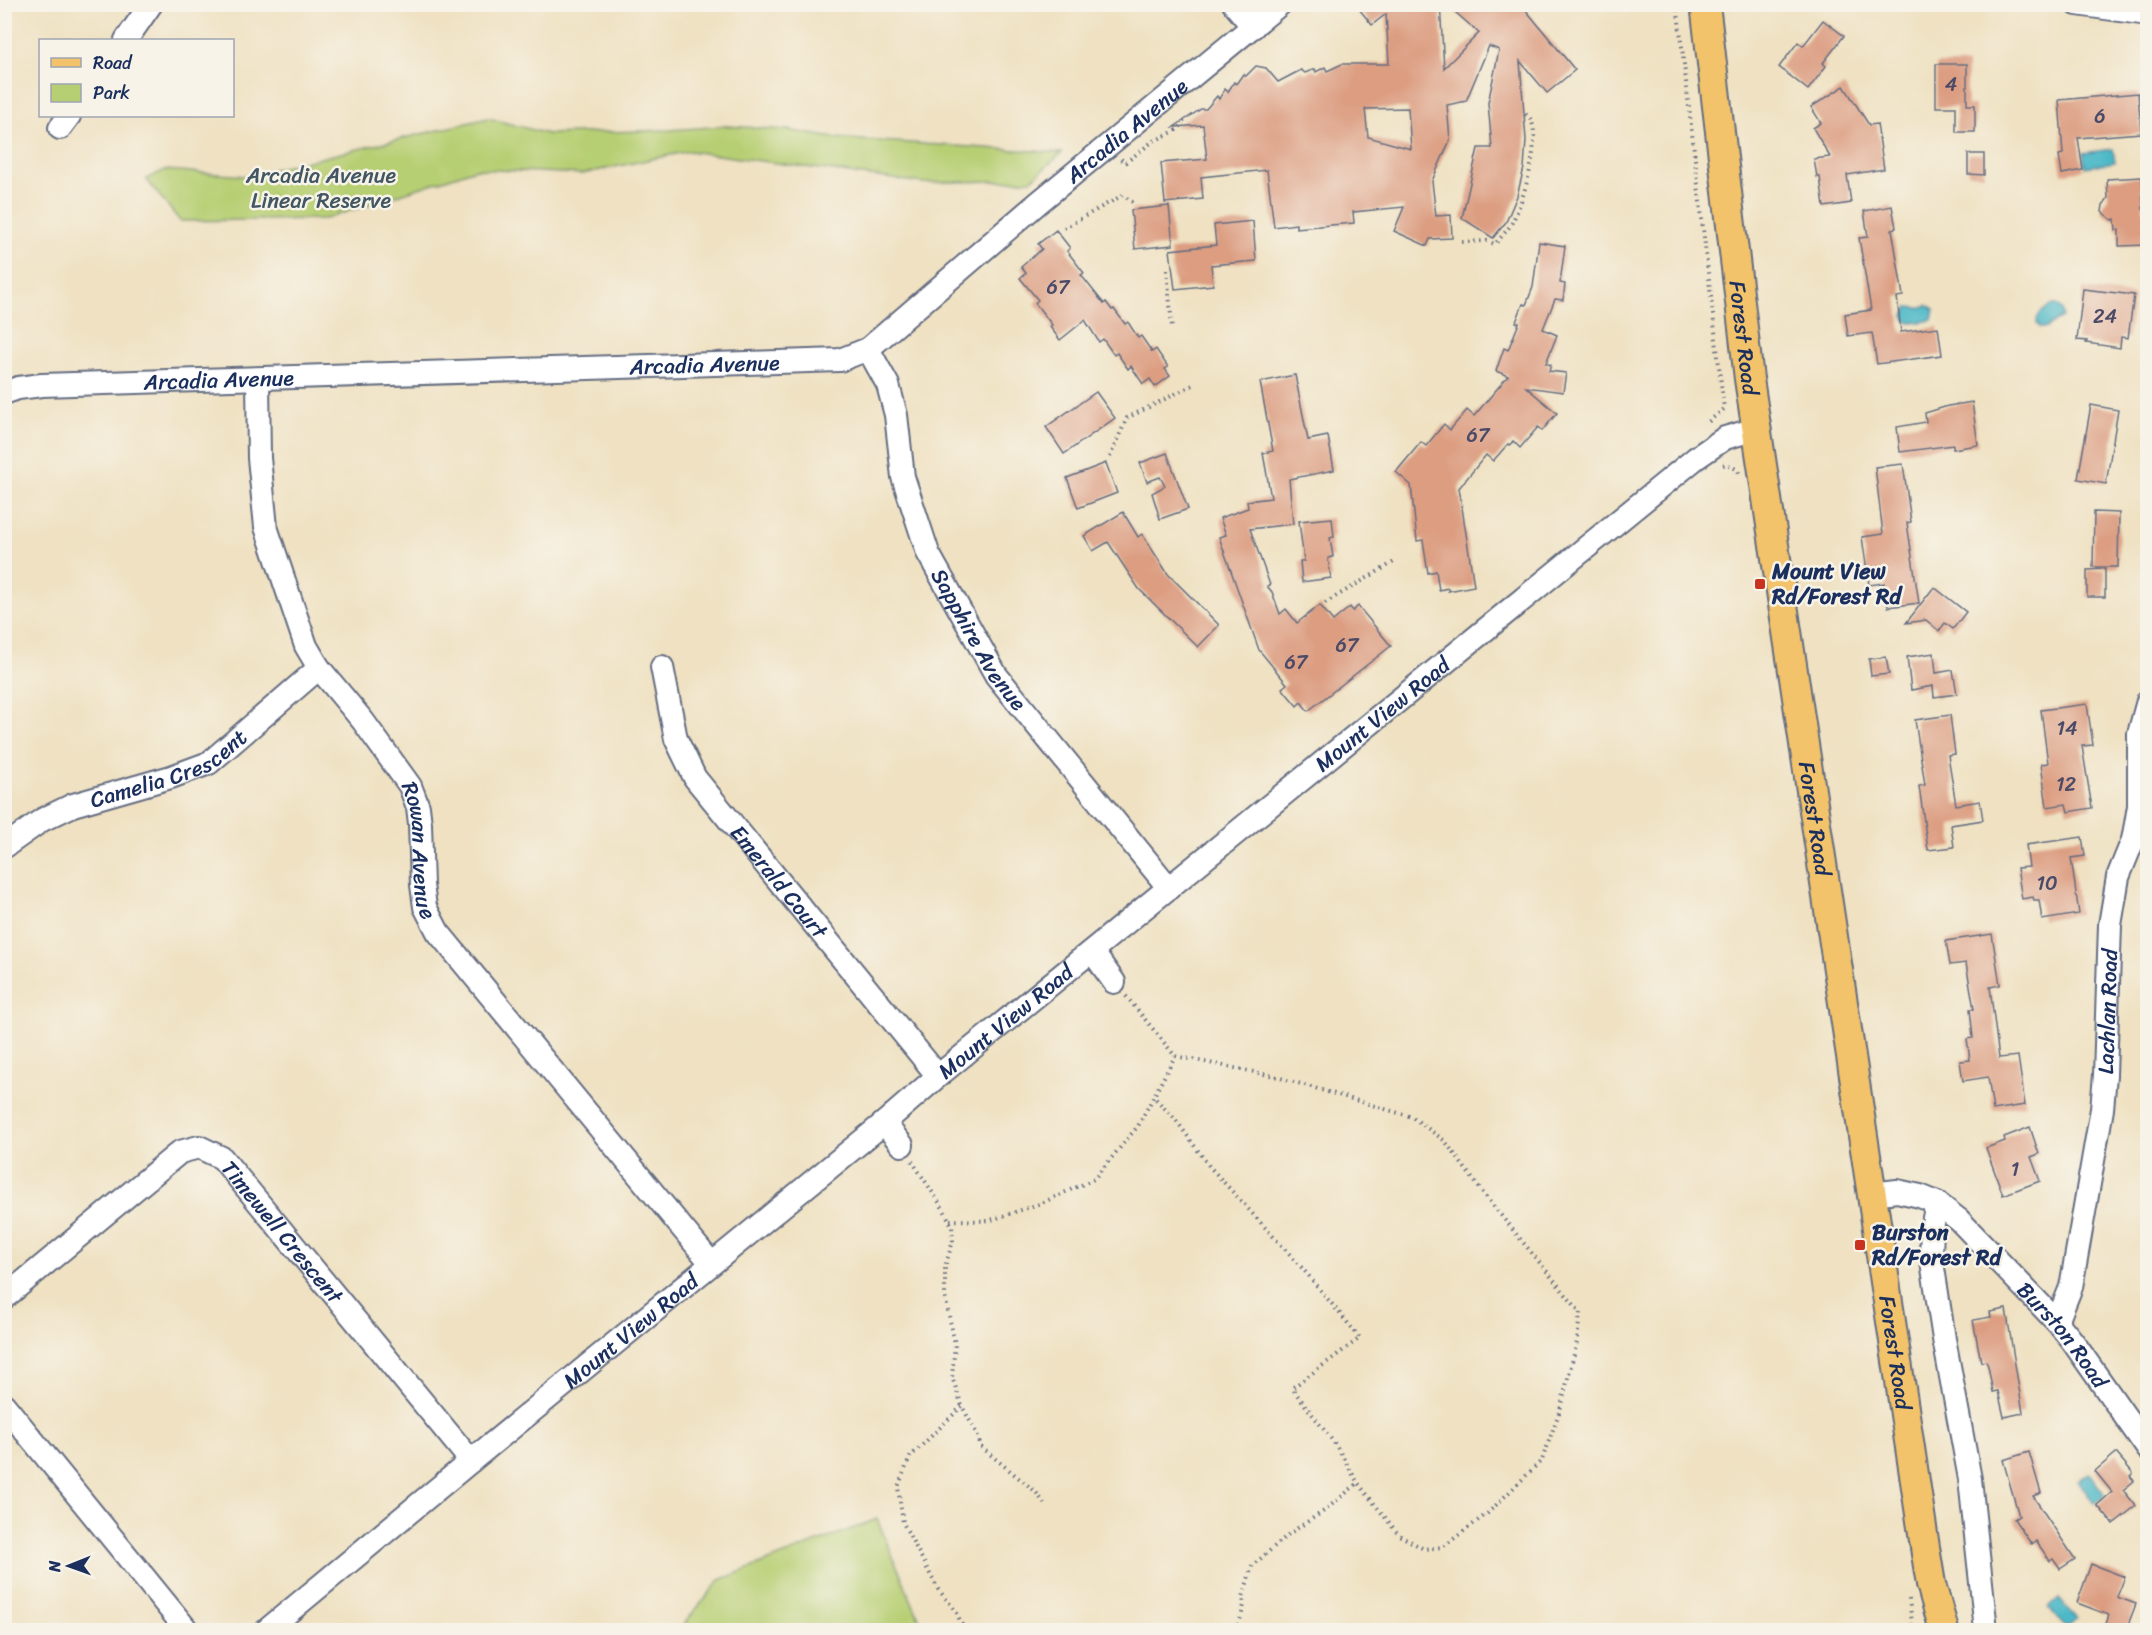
<svg xmlns="http://www.w3.org/2000/svg" width="2152" height="1635" viewBox="0 0 2152 1635" font-family="Sriracha,sans-serif">
	<style>
		.green { fill: #b7cf73; stroke: #697f68; stroke-width: 1.5 }
		.water { fill: #4db9c8; stroke: #347493; stroke-width: 1.5 }
		.building { fill: #dc9d81; fill-rule: evenodd }
		.lines { fill: none; stroke-linecap: round; stroke-linejoin: round }
		.minor-casing { stroke: #656d81; stroke-width: 26 }
		.major-casing { stroke: #656d81; stroke-width: 32 }
		.path { stroke: #656d81; stroke-width: 4; stroke-dasharray: 1.5 4.5; stroke-linecap: butt }
		.minor { stroke: #fff; stroke-width: 22 }
		.major { stroke: #f2c36a; stroke-width: 28 }
		.poi-dot { fill: #c8321e; stroke: #f7f3e8; stroke-width: 2 }
		.labels { text-anchor: middle; stroke-width: 5; stroke-linejoin: round; paint-order: stroke }
		.number-label { font-size: 20px; fill: #4b4a67 }
		.street-label { font-size: 22px; fill: #1b2f5e; stroke: #f7f3e8 }
		.park-label { font-size: 22px; fill: #425763; stroke: #f7f3e8 }
		.poi-label { font-size: 22px; font-weight: bold; fill: #1b2f5e; stroke: #f7f3e8; text-anchor: start }
	</style>
	<rect width="100%" height="100%" fill="#f7f3e8"/>
	<filter id="ink" filterUnits="userSpaceOnUse"><feTurbulence type="fractalNoise" baseFrequency=".0167" numOctaves="2"/><feDisplacementMap in="SourceGraphic" scale="12" xChannelSelector="R" yChannelSelector="G"/><feConvolveMatrix kernelMatrix="1 2 1 2 8 2 1 2 1" color-interpolation-filters="sRGB"/></filter>
	<filter id="wash" filterUnits="userSpaceOnUse"><feTurbulence type="fractalNoise" baseFrequency=".008" numOctaves="4" result="noise"/><feDisplacementMap in="SourceGraphic" scale="24" xChannelSelector="R" yChannelSelector="G"/><feGaussianBlur stdDeviation="1.35" result="paint"/><feColorMatrix in="noise" values="0 0 0 0 0 0 0 0 0 0 0 0 0 0 0 0 0 1.4 0 .05"/><feComposite in="paint" operator="in"/></filter>
	<g filter="url(#wash)">
		<rect width="100%" height="100%" fill="#efe1c1"/>
		<g class="green">
			<path d="M488,118L548,134L669,130L726,126L788,130L834,138L1062,153L1031,180L922,183L689,151L582,174L476,169L325,219L180,221L146,179L165,170L245,176Z"/>
			<path d="M877,1519L924,1630H679L720,1580Z"/>
		</g>
		<g class="water">
			<path d="M2113,149L2115,162L2085,167L2083,153Z"/>
			<path d="M1927,305L1934,309L1932,320L1912,323L1907,322L1904,315L1908,307L1920,308Z"/>
			<path d="M2053,305H2057L2062,310L2063,317L2046,328H2041L2037,324C2036,314 2045,309 2053,305Z"/>
			<path d="M2089,1473L2105,1495L2094,1503L2078,1481Z"/>
			<path d="M2059,1599L2077,1619L2067,1628L2049,1608Z"/>
		</g>
		<g id="blocks">
			<g class="building">
				<path d="M1355,4H1440L1444,68L1479,33L1446,4H1521L1575,70L1547,93L1520,61L1526,140L1524,168L1517,196L1506,222L1493,238L1462,218L1478,148H1492L1488,103L1499,50L1489,46L1466,101L1447,105L1450,140L1432,181L1436,216L1451,215L1452,238L1430,239L1427,246L1394,231L1404,207L1353,212L1354,223L1296,228V224L1274,227L1267,170L1201,177L1203,199L1165,203L1161,163L1207,159L1203,125L1174,127L1201,109H1206L1217,96L1219,99L1225,89L1228,92L1234,82L1236,84L1243,74L1246,76L1256,66L1266,68L1278,82L1301,70L1305,73L1315,69L1316,72L1325,67L1327,71L1342,64H1389L1386,14L1372,25ZM1408,108L1411,149L1368,137L1365,109Z"/>
				<path d="M1823,20L1844,36L1823,63L1826,66L1808,90L1779,67L1798,42L1803,46Z"/>
				<path d="M1936,64H1967V105H1975V132H1956V107H1936Z"/>
				<path d="M1844,86L1869,125L1877,124L1884,169L1847,175L1851,203L1824,207L1820,177H1817L1814,159L1830,157L1813,128L1821,123L1811,107Z"/>
				<path d="M2138,93L2141,133L2078,138L2083,170L2062,174L2059,155L2063,154L2059,100Z"/>
				<path d="M1968,154H1984V175L1968,174Z"/>
				<path d="M2142,177L2143,209H2147L2148,245L2119,246V230H2116L2115,219L2112,220L2102,212L2103,205L2108,198L2107,179Z"/>
				<path d="M1169,206L1173,245L1135,249L1131,210Z"/>
				<path d="M1892,206L1896,228L1892,229L1903,296L1897,297L1901,332L1938,327L1942,355L1877,364L1872,333L1848,336L1845,314L1871,310L1859,238L1868,237L1864,211Z"/>
				<path d="M1253,221L1256,261L1211,265L1213,285L1175,289L1170,250L1216,245L1214,225Z"/>
				<path d="M1056,230L1070,248L1067,251L1084,273L1081,275L1104,304L1106,302L1112,310L1114,309L1125,324L1128,322L1138,338L1141,336L1152,352L1156,349L1168,367L1165,369L1170,376L1155,387L1150,379L1143,384L1131,366L1128,369L1117,353L1114,355L1103,339L1099,342L1085,320L1060,340L1050,327L1052,325L1035,303L1038,300L1020,278L1026,273L1021,267L1042,249L1038,244Z"/>
				<path d="M1539,242L1565,246L1560,283L1565,284L1563,300L1555,299L1543,329L1557,335L1546,363L1551,365L1549,371L1566,373L1563,392L1526,387L1557,413L1542,431L1538,427L1520,448L1513,441L1510,445L1508,444L1493,461L1486,455L1459,488L1474,586L1448,591V588L1439,590L1436,571L1428,573L1423,540L1417,541L1411,485L1396,472L1421,442L1426,446L1444,424L1450,430L1467,410L1474,416L1508,376L1496,371L1504,348L1508,350L1519,323L1516,322L1523,304L1526,305L1533,287Z"/>
				<path d="M2083,289L2134,295L2128,338L2121,337L2120,348L2086,343L2087,341L2077,340Z"/>
				<path d="M1295,375L1308,440L1328,436L1334,470L1289,479L1293,524L1250,529L1270,585L1267,586L1272,592L1280,614L1286,609L1297,623L1320,605L1333,621L1350,607L1353,611L1358,606L1391,646L1308,711L1301,702L1297,706L1282,688L1287,684L1259,650L1219,537L1226,535L1220,518L1248,508L1247,501L1271,498L1263,453L1273,451L1260,382Z"/>
				<path d="M1096,392L1115,418L1064,454L1046,427Z"/>
				<path d="M1972,402L1978,445L1953,449V445L1900,452L1897,427L1926,422L1925,413L1948,406Z"/>
				<path d="M2091,405L2118,410L2106,484L2078,479Z"/>
				<path d="M1167,453L1188,509L1160,519L1152,493L1165,486L1160,477L1147,482L1140,463Z"/>
				<path d="M1106,463L1117,493L1078,508L1067,478Z"/>
				<path d="M1903,464L1911,522L1907,523L1919,603L1888,607L1884,583L1869,585L1862,537L1883,534L1875,467Z"/>
				<path d="M1123,512L1138,537L1142,534L1168,574L1219,625L1198,647L1139,589L1108,542L1093,551L1084,536Z"/>
				<path d="M2094,512L2119,513L2118,567H2093Z"/>
				<path d="M1332,518L1334,537L1330,538L1333,557L1328,558L1331,578L1302,582L1300,561H1304L1299,521Z"/>
				<path d="M2105,569V597H2087V570Z"/>
				<path d="M1934,587L1966,612L1953,629L1945,623L1939,631L1926,620L1906,623Z"/>
				<path d="M1934,653L1936,673L1953,670L1957,694L1934,697L1933,686L1911,690L1907,657Z"/>
				<path d="M1886,657L1889,674L1871,676L1869,659Z"/>
				<path d="M2087,704L2093,745L2082,746L2092,808L2068,812L2066,804L2047,807L2041,764L2048,763L2041,710Z"/>
				<path d="M1950,715L1955,754L1948,755L1956,805L1980,801L1983,820L1951,825L1954,847L1928,850L1919,786L1925,785L1915,720Z"/>
				<path d="M2082,837L2085,856L2071,858L2079,914L2042,920L2039,900H2034L2033,897L2022,899L2017,868L2029,867L2026,845Z"/>
				<path d="M1992,934L2000,985L1990,987L1999,1058L2018,1056L2025,1105L1993,1110L1988,1077L1963,1081L1960,1061L1970,1060L1967,1039L1973,1038L1970,1009H1974L1966,963L1950,965L1946,941Z"/>
				<path d="M2030,1127L2039,1154L2031,1157L2040,1181L2003,1195L1986,1148L2005,1141L2004,1137Z"/>
				<path d="M2006,1309L2023,1413L2004,1417L1998,1391L1993,1392L1988,1366L1986,1361L1981,1362L1973,1320L1991,1317L1990,1312Z"/>
				<path d="M2029,1452L2041,1493L2033,1496L2075,1559L2060,1569L2053,1559L2050,1561L2036,1541L2032,1545L2014,1519L2019,1516L2003,1460Z"/>
				<path d="M2116,1453L2133,1473L2130,1476L2134,1481L2123,1490L2136,1506L2113,1524L2097,1505L2112,1492L2095,1471Z"/>
				<path d="M2091,1564L2125,1577L2117,1597L2136,1604L2126,1630H2104L2109,1615L2077,1603Z"/>
			</g>
		</g>
	</g>
	<g filter="url(#ink)">
		<use href="#blocks" fill-opacity="0" stroke="#656d81" stroke-width="1.5"/>
		<g class="lines">
			<defs>
				<g id="minor">
					<path d="M1234,4L1253,27"/>
					<path d="M2077,4L2148,14"/>
					<path d="M126,40L151,4"/>
					<path d="M60,128L69,116"/>
					<path id="s1" d="M868,349L888,385L896,415L903,477L928,553L996,675L1169,888"/>
					<path id="s2" d="M258,379L259,458L266,527L306,646L319,668L363,721L410,786L418,807L420,824L422,885L425,907L438,932L711,1263"/>
					<path id="s3" d="M4,393L18,388L42,385L840,360L868,349L1038,203L1280,4"/>
					<path id="s4" d="M662,667L676,739L695,778L938,1076"/>
					<path id="s5" d="M4,847L42,820L73,805L171,777L209,763L319,668"/>
					<path d="M1092,951L1114,982"/>
					<path d="M884,1123L902,1145"/>
					<path id="s6" d="M1872,1194L1897,1191L1920,1196L1937,1203L1959,1220L2057,1322L2073,1342L2148,1449"/>
					<path d="M1937,1203L1932,1228L1931,1255L1944,1339L1970,1479L1986,1630"/>
					<path id="s7" d="M4,1298L180,1152L199,1147L222,1158L471,1461"/>
					<path id="s8" d="M2057,1322L2071,1287L2102,1109L2105,1075L2110,925L2118,877L2133,840L2136,824L2139,806V734L2148,701"/>
					<path d="M4,1405L187,1630"/>
					<path id="s9" d="M267,1630L471,1461L884,1123L938,1076L1696,458L1725,438L1756,429"/>
				</g>
				<g id="major">
					<path id="s10" d="M1705,4L1749,379L1926,1554L1931,1584L1944,1630"/>
				</g>
			</defs>
			<use href="#minor" class="minor-casing"/>
			<use href="#major" class="major-casing"/>
			<g class="path">
				<path d="M1677,4L1724,409L1708,422"/>
				<path d="M1121,159L1125,163L1152,142L1179,129L1185,119"/>
				<path d="M1064,228L1123,195L1135,204"/>
				<path d="M1462,242L1487,241L1495,244C1500,238 1506,232 1510,226C1522,207 1543,138 1530,118C1528,115 1525,114 1523,112"/>
				<path d="M1167,270L1172,327"/>
				<path d="M1110,457L1127,418L1195,384"/>
				<path d="M1723,465L1727,464L1738,470L1739,473"/>
				<path d="M1325,603L1394,562"/>
				<path d="M1126,996L1175,1056L1274,1076L1412,1117L1445,1141L1486,1197L1580,1312L1577,1342L1560,1410L1542,1460L1488,1513L1443,1547L1424,1549L1399,1535L1358,1483L1335,1444L1292,1388L1360,1338L1303,1269L1209,1166L1176,1120L1154,1097"/>
				<path d="M912,1161L944,1210L952,1226L953,1241L945,1267V1296L955,1344L952,1377L962,1406L978,1436L981,1447L1036,1492L1046,1506"/>
				<path d="M950,1220L988,1221L1042,1203L1094,1179L1138,1126L1175,1056"/>
				<path d="M962,1406L910,1457L898,1487L903,1523L938,1589L956,1611L964,1630"/>
				<path d="M1909,1599L1912,1623"/>
				<path d="M1235,1630L1240,1621L1244,1605L1243,1597L1252,1566L1290,1533L1324,1511L1358,1483"/>
			</g>
			<use href="#minor" class="minor"/>
			<use href="#major" class="major"/>
		</g>
	</g>
	<g class="poi-dot">
		<rect x="1754" y="578" width="12" height="12" rx="3"/>
		<rect x="1854" y="1239" width="12" height="12" rx="3"/>
	</g>
	<g class="labels">
		<g class="number-label">
			<text x="1951" y="91">4</text>
			<text x="2100" y="123">6</text>
			<text x="1058" y="294">67</text>
			<text x="2105" y="323">24</text>
			<text x="1478" y="442">67</text>
			<text x="1347" y="652">67</text>
			<text x="1296" y="669">67</text>
			<text x="2067" y="735">14</text>
			<text x="2066" y="791">12</text>
			<text x="2047" y="890">10</text>
			<text x="2015" y="1176">1</text>
		</g>
		<g class="street-label">
			<text dy="8" stroke="none"><textPath href="#s3" startOffset="1206">Arcadia Avenue</textPath></text>
			<text dy="8" stroke="none"><textPath href="#s10" startOffset="336">Forest Road</textPath></text>
			<text dy="8" stroke="none"><textPath href="#s3" startOffset="702">Arcadia Avenue</textPath></text>
			<text dy="8" stroke="none"><textPath href="#s3" startOffset="216">Arcadia Avenue</textPath></text>
			<text dy="8" stroke="none"><textPath href="#s1" startOffset="315">Sapphire Avenue</textPath></text>
			<text dy="8" stroke="none"><textPath href="#s9" startOffset="1443">Mount View Road</textPath></text>
			<text dy="8" stroke="none"><textPath href="#s5" startOffset="184">Camelia Crescent</textPath></text>
			<text dy="8" stroke="none"><textPath href="#s10" startOffset="822">Forest Road</textPath></text>
			<text dy="8" stroke="none"><textPath href="#s2" startOffset="514">Rowan Avenue</textPath></text>
			<text dy="8" stroke="none"><textPath href="#s4" startOffset="250">Emerald Court</textPath></text>
			<text dy="8" stroke="none"><textPath href="#s8" startOffset="316">Lachlan Road</textPath></text>
			<text dy="8" stroke="none"><textPath href="#s9" startOffset="957">Mount View Road</textPath></text>
			<text dy="8" stroke="none"><textPath href="#s7" startOffset="369">Timewell Crescent</textPath></text>
			<text dy="8" stroke="none"><textPath href="#s9" startOffset="471">Mount View Road</textPath></text>
			<text dy="8" stroke="none"><textPath href="#s6" startOffset="250">Burston Road</textPath></text>
			<text dy="8" stroke="none"><textPath href="#s10" startOffset="1362">Forest Road</textPath></text>
		</g>
		<g class="park-label">
			<text x="321" y="183">Arcadia Avenue<tspan x="321" dy="25">Linear Reserve</tspan></text>
		</g>
		<g class="poi-label">
			<text x="1772" y="579">Mount View<tspan x="1772" dy="25">Rd/Forest Rd</tspan></text>
			<text x="1872" y="1240">Burston<tspan x="1872" dy="25">Rd/Forest Rd</tspan></text>
		</g>
	</g>
	<rect width="2152" height="1635" fill="none" stroke="#f7f3e8" stroke-width="24"/>
	<rect x="39" y="39" width="195" height="78" fill="#f7f3e8" stroke="#9fa5b1" stroke-width="1.5"/>
	<rect x="51" y="58" width="30" height="9" fill="#f2c36a" stroke="#9fa5b1" stroke-width="1.5"/>
	<text x="93" y="69" font-size="18" fill="#1b2f5e">Road</text>
	<rect x="51" y="84" width="30" height="18" fill="#b7cf73" stroke="#9fa5b1" stroke-width="1.5"/>
	<text x="93" y="99" font-size="18" fill="#1b2f5e">Park</text>
	<g transform="translate(69 1566) rotate(269)" stroke="#f7f3e8" stroke-width="4.5" paint-order="stroke">
	<path d="M0-4.5L10 22L0 15L-10 22Z" fill="#1b2f5e"/>
	<text y="-9" font-size="16" font-weight="bold" text-anchor="middle" fill="#1b2f5e">N</text>
	</g>
</svg>
